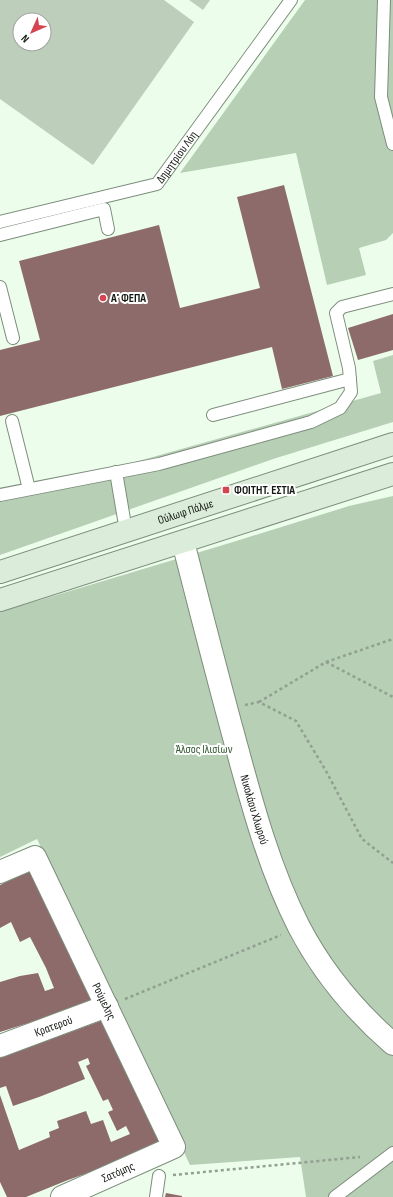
<svg xmlns="http://www.w3.org/2000/svg" width="393" height="1197" viewBox="0 0 393 1197" font-family="'Sofia Sans Condensed',sans-serif">
	<style>
		.green { fill: #bdcfbb; fill-rule: evenodd }
		.forest { fill: #b7cfb5 }
		.building { fill: #8d6b6a }
		.lines { fill: none; stroke-linecap: round; stroke-linejoin: round }
		.service-casing { stroke: #7d8d7c; stroke-width: 14 }
		.minor-casing { stroke: #7d8d7c; stroke-width: 24 }
		.secondary-casing { stroke: #7d8d7c; stroke-width: 24 }
		.path { stroke: #929f91; stroke-width: 2.5; stroke-dasharray: 3 3; stroke-linecap: butt }
		.service { stroke: #fff; stroke-width: 12 }
		.minor { stroke: #fff; stroke-width: 22 }
		.secondary { stroke: #dbecda; stroke-width: 22 }
		.poi-dot { fill: #d5454f; stroke: #fff; stroke-width: 1.5 }
		.labels { text-anchor: middle; stroke-width: 4; stroke-linejoin: round; paint-order: stroke }
		.street-label { font-size: 12px; fill: #131912; stroke: #fff }
		.poi-label { font-size: 12px; font-weight: bold; fill: #131912; stroke: #fff; text-anchor: start }
		.park-label { font-size: 12px; fill: #325630; stroke: #fff }
	</style>
	<rect width="100%" height="100%" fill="#ecfeeb"/>
	<g class="green">
		<path d="M0,0H164L194,22L93,165L0,99ZM20,20H44V44H20Z"/>
		<path d="M189,0H210L203,10Z"/>
	</g>
	<g class="forest">
		<path d="M305,0H393V233L386,240L359,248L366,275L327,285L296,153L180,173Z"/>
		<path d="M393,355V422L273,459L0,555V500L381,393L373,361Z"/>
		<path d="M393,496V1197H306L300,1157L190,1165L37,839L0,857V612L233,542L349,506Z"/>
	</g>
	<g class="building">
		<path d="M284,185L333,376L282,389L272,347L0,416V350L40,340L19,261L159,225L180,308L260,288L237,197Z"/>
		<path d="M393,314V350L358,360L348,328Z"/>
		<path d="M35,868L98,1001L0,1032V982L20,976L38,973L45,991L54,988L46,968L30,937L20,942L11,922L0,928V885Z"/>
		<path d="M106,1019L160,1143L118,1162L68,1180L26,1197H7L0,1182V1095L19,1150L50,1137L49,1132L59,1128L57,1121L86,1111L91,1124L103,1120L111,1142L130,1134L126,1126L117,1131L108,1112L113,1110L108,1099L103,1101L86,1066L90,1064L88,1058L78,1062L85,1079L39,1097L13,1106L6,1086L0,1088V1058Z"/>
		<path d="M166,1193L182,1196V1197H165Z"/>
	</g>
	<g class="lines">
		<defs>
			<g id="service">
				<path d="M384,0L381,97L393,144"/>
				<path id="s1" d="M0,222L157,184L291,0"/>
				<path d="M0,235L104,209L108,229"/>
				<path d="M0,287L13,338"/>
				<path d="M213,415L350,379"/>
				<path d="M12,421L29,489"/>
				<path d="M116,472L126,531"/>
				<path d="M0,495L159,464L311,422L340,408L351,392L349,368L336,313L342,307L393,294"/>
				<path d="M156,1197L159,1176"/>
				<path d="M335,1197L393,1153"/>
			</g>
			<g id="minor">
				<path id="s2" d="M183,542C200,608 217,675 235,741C252,804 269,868 299,927C322,971 355,1011 393,1044"/>
				<path id="s3" d="M0,872L35,857L174,1147L62,1197"/>
				<path id="s4" d="M0,1046L107,1006"/>
			</g>
			<g id="secondary">
				<path id="s5" d="M0,572L393,444"/>
				<path d="M0,600L393,474"/>
			</g>
		</defs>
		<use href="#service" class="service-casing"/>
		<use href="#minor" class="minor-casing"/>
		<use href="#secondary" class="secondary-casing"/>
		<g class="path">
			<path d="M326,662L393,697"/>
			<path d="M259,702L326,662L393,639"/>
			<path d="M245,705L259,702L296,721L326,771L362,839L393,863"/>
			<path d="M125,999L281,935"/>
			<path d="M173,1175L360,1157"/>
		</g>
		<use href="#service" class="service"/>
		<use href="#minor" class="minor"/>
		<use href="#secondary" class="secondary"/>
	</g>
	<g class="poi-dot">
		<circle cx="103" cy="298" r="4"/>
		<rect x="222" y="486" width="8" height="8" rx="2"/>
	</g>
	<g class="labels">
		<g class="street-label">
			<text dy="4" stroke="none"><textPath href="#s1" startOffset="195">Δημητρίου Λόη</textPath></text>
			<text dy="4" stroke="none"><textPath href="#s5" startOffset="195">Ούλωφ Πάλμε</textPath></text>
			<text dy="4" stroke="none"><textPath href="#s2" startOffset="277">Νικολάου Χλωρού</textPath></text>
			<text dy="4" stroke="none"><textPath href="#s3" startOffset="198">Ρούμελης</textPath></text>
			<text dy="4" stroke="none"><textPath href="#s4" startOffset="57">Κρατερού</textPath></text>
			<text transform="translate(118 1172) rotate(-24)" y="4">Σατόμης</text>
		</g>
		<g class="poi-label">
			<text x="111" y="302">Α΄ ΦΕΠΑ</text>
			<text x="234" y="494">ΦΟΙΤΗΤ. ΕΣΤΙΑ</text>
		</g>
		<g class="park-label">
			<text x="204" y="753">Άλσος Ιλισίων</text>
		</g>
	</g>
	<g transform="translate(32 32) rotate(225)"><circle r="19" fill="#ffffff" stroke="#a1a3a0"/>
	<path d="M0-3L7 15L0 10L-7 15Z" fill="#d5454f"/>
	<text y="-6" font-size="11" font-weight="bold" text-anchor="middle" fill="#131912">N</text>
	</g>
</svg>
